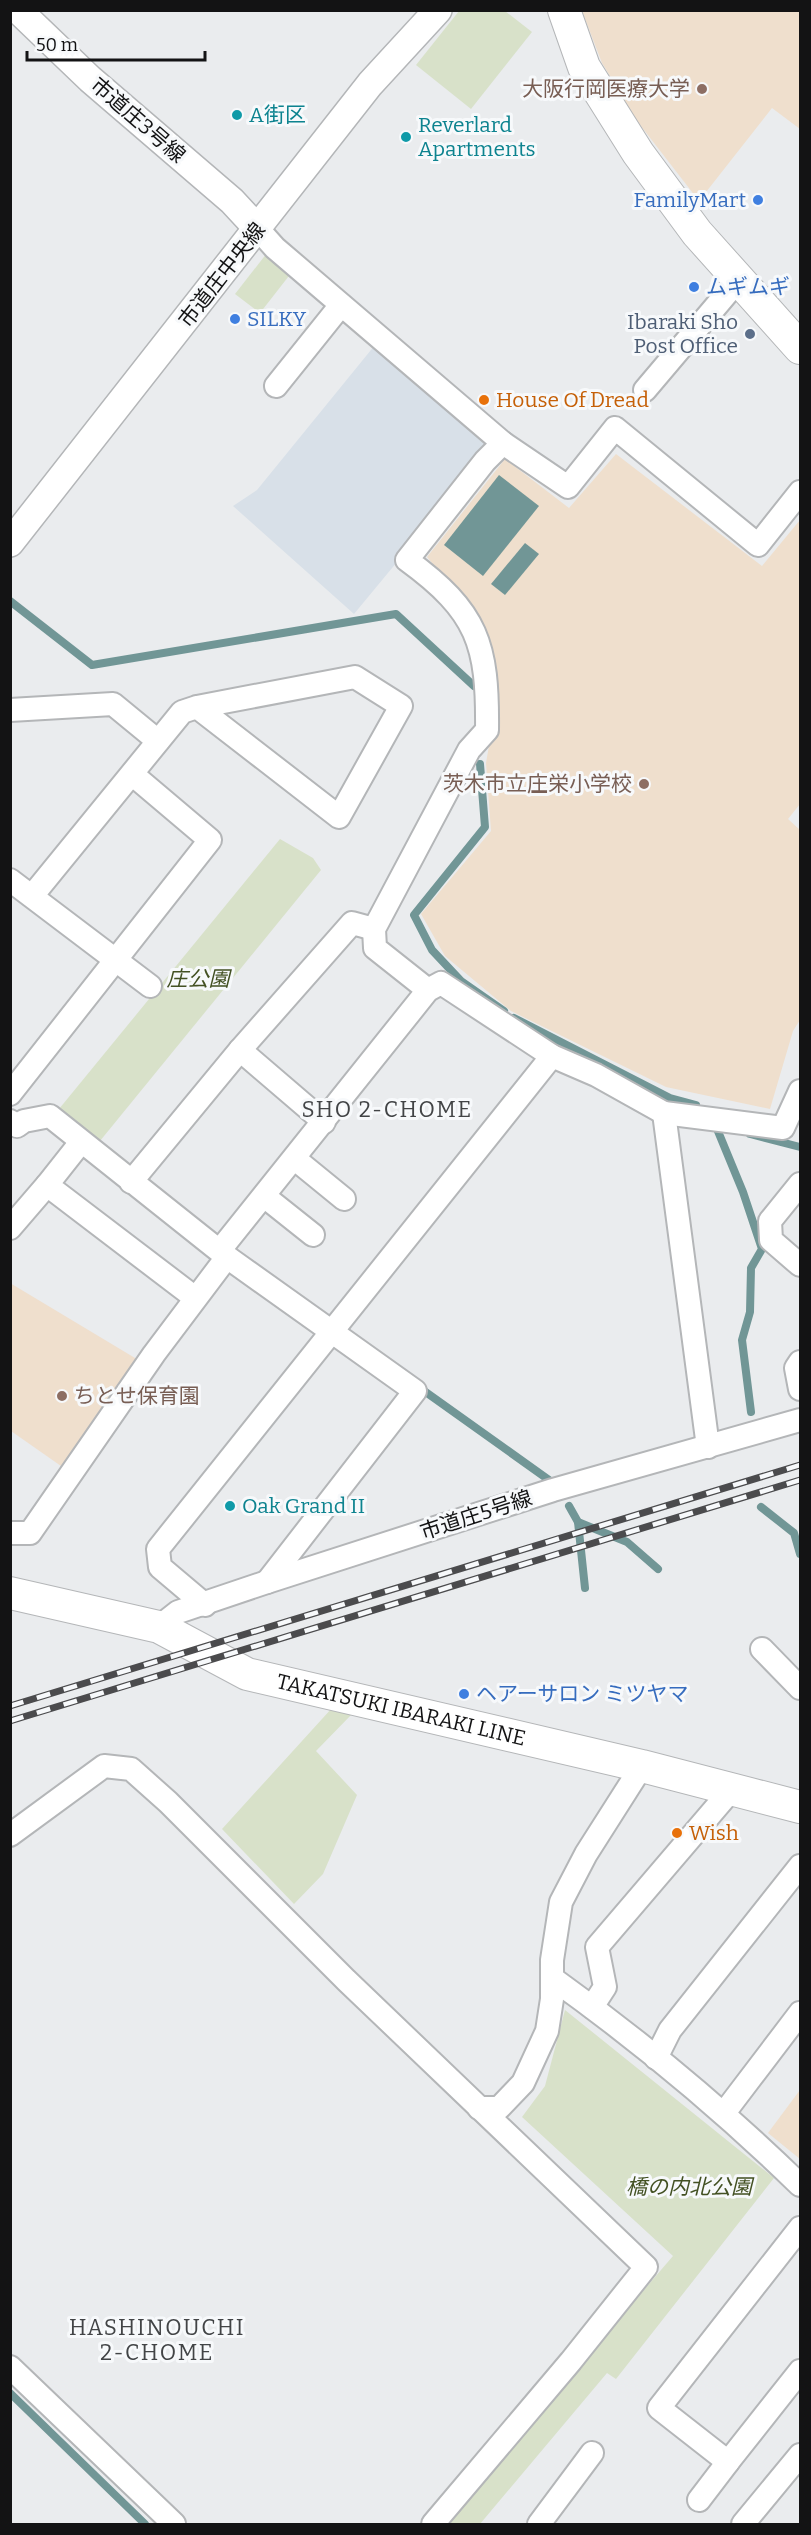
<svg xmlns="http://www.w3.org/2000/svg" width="811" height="2535" viewBox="0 0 811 2535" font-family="Bitter,'Noto Sans JP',serif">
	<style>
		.built { fill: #d8e0e8 }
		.education { fill: #efdfcd }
		.green { fill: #d8e1c9 }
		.water { fill: #719696 }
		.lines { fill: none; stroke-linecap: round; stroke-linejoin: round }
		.stream { stroke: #719696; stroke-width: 8 }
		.minor-casing { stroke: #b4b6b8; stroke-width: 26 }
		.tertiary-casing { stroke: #b4b6b8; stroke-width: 30 }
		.secondary-casing { stroke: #b4b6b8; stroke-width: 34 }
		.minor { stroke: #fff; stroke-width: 22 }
		.tertiary { stroke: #fff; stroke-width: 27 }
		.secondary { stroke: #fff; stroke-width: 32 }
		.rail-casing { stroke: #4b4b4d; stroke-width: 7 }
		.rail { stroke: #f7f9fb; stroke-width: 4.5; stroke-dasharray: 14; stroke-linecap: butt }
		.education-dot { fill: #8d6e63; stroke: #f7f9fb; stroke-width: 2 }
		.culture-dot { fill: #0f9aa8; stroke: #f7f9fb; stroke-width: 2 }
		.shop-dot { fill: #3f7fe0; stroke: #f7f9fb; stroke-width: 2 }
		.service-dot { fill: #5c6f8a; stroke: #f7f9fb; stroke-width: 2 }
		.food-dot { fill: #e8710a; stroke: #f7f9fb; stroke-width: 2 }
		.labels { text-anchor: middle; stroke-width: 6; stroke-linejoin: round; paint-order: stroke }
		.education-label { font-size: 21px; fill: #785e54; stroke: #f7f9fb; text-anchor: end }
		.culture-label { font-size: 21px; fill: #0d838f; stroke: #f7f9fb; text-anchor: start }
		.street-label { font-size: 21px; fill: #131314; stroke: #f7f9fb }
		.shop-label { font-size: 21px; fill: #366cbe; stroke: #f7f9fb; text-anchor: start }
		.service-label { font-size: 21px; fill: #4e5e75; stroke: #f7f9fb; text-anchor: end }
		.food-label { font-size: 21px; fill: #c56008; stroke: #f7f9fb; text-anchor: start }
		.park-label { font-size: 21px; font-style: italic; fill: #435123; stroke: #f7f9fb }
		.neighbourhood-label { font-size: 22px; letter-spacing: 1.5px; fill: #424446; stroke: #f7f9fb }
	</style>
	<rect width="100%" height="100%" fill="#eaecee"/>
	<path class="built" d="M375,345L493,446L354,614L233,506L257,490Z"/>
	<g class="education">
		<path d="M582,11H800V129L772,108L699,201L637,121L602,63Z"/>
		<path d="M616,454L762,566L800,520V804L788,819L800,830V1020L793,1031L770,1109L666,1087L511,1011L445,956L421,914L491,831L486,763L496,705L483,624L427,557L505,459L569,508Z"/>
		<path d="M10,1283L140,1361L61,1466L11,1431Z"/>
		<path d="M800,2090V2159L768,2133Z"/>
	</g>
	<g class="green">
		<path d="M459,11H505L532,32L471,109L416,65Z"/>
		<path d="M267,253L292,272L260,313L235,294Z"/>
		<path d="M280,839L313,858L321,870L100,1141L59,1109Z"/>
		<path d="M332,1708L353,1713L316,1751L357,1795L323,1874L294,1904L222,1829Z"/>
		<path d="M565,2010L774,2178L616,2379L607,2373L480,2524H443L673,2256L522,2117L545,2086Z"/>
	</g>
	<g class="water">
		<path d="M499,475L539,506L483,576L444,545Z"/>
		<path d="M525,543L539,554L505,595L491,584Z"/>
	</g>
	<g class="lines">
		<g class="stream">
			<path d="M10,601L92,665L396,614L474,686"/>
			<path d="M480,764L485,827L414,915L432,950L461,981L504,1011"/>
			<path d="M514,1018L670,1098L696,1105"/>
			<path d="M715,1124L743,1192L762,1249L751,1268L750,1312L742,1340L751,1412"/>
			<path d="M750,1134L800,1147"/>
			<path d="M420,1388L556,1485"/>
			<path d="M569,1506L578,1522L627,1542L658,1569"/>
			<path d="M761,1507L794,1533L800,1554"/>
			<path d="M578,1522L585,1588"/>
			<path d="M10,2393L145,2524"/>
		</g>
		<defs>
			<g id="minor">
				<path d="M258,229L275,248L503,443L568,487L615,428L758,545L800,492"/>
				<path d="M276,386L341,305"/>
				<path d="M645,390L739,279"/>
				<path d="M10,710L113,704L158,741"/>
				<path d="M10,880L150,986"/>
				<path d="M32,896L182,712L197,707L355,677L401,706L339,817L197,707"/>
				<path d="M428,990L375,948L374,929L469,750L487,730C488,644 478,612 407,560L485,461L503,443"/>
				<path d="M240,1050L324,1122"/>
				<path d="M10,1094L210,840L132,774"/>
				<path d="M664,1113L708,1447"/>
				<path d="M10,1121L17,1126L24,1121L50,1116L227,1257L415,1391L267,1582"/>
				<path d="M81,1142L47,1185L194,1297"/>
				<path d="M295,1159L344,1199"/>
				<path d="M131,1182L240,1050L352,923L374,929"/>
				<path d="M800,1184L770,1221L771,1240L800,1265"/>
				<path d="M264,1196L313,1235"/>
				<path d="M10,1228L47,1185"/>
				<path d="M220,1250L428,990L441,983L552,1056L596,1075L664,1113L783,1128L800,1091"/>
				<path d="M800,1362L796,1368L800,1389"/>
				<path d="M10,1533H30L154,1354L227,1257"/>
				<path d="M205,1605L160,1567L158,1549L552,1056"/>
				<path d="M159,1627L178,1612L267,1582L553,1490L800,1420"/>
				<path d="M762,1649L800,1688"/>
				<path d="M10,1835L104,1766L131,1769L168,1802L346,1980L646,2267L571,2361L433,2524"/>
				<path d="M552,1978C640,2041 723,2110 800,2185"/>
				<path d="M592,2007L605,1987L597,1947L732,1789"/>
				<path d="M656,2058L670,2030L800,1866"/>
				<path d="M479,2108H499L523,2083L547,2031L552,1999V1960L561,1902L586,1854L642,1766"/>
				<path d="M724,2113L800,2013"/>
				<path d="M800,2228L659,2408L728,2462L800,2371"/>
				<path d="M10,2367L174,2524"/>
				<path d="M699,2500L728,2462"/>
				<path d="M539,2524L592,2453"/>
				<path d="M743,2524L800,2455"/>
			</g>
			<g id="tertiary">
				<path d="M18,10L90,79L232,201L258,229"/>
				<path d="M10,543L370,84L438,10"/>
			</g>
			<g id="secondary">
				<path d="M564,10L584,67L638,153L697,233L800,348"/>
				<path id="s1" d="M10,1593L159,1627L247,1674L642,1766L800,1807"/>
			</g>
		</defs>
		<use href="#minor" class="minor-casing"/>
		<use href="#tertiary" class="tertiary-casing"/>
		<use href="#secondary" class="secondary-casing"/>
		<use href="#minor" class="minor"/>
		<use href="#tertiary" class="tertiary"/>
		<use href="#secondary" class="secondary"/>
		<defs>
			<g id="rail">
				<path d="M10,1706L800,1465"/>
				<path d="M10,1721L800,1480"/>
			</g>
		</defs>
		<use href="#rail" class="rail-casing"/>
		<use href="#rail" class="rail"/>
	</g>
	<g class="education-dot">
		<circle cx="702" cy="89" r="6"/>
		<circle cx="644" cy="784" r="6"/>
		<circle cx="62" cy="1396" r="6"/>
	</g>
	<g class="culture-dot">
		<circle cx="237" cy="115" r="6"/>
		<circle cx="406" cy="137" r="6"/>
		<circle cx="230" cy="1506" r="6"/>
	</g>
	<g class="shop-dot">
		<circle cx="758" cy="200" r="6"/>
		<circle cx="694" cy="287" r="6"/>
		<circle cx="235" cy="319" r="6"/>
		<circle cx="464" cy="1694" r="6"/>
	</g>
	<circle class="service-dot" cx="750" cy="334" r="6"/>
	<g class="food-dot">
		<circle cx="484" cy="400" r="6"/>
		<circle cx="677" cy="1833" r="6"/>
	</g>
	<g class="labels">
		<g class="education-label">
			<text x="690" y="96">大阪行岡医療大学</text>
			<text x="632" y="791">茨木市立庄栄小学校</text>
			<text x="74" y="1403" text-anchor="start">ちとせ保育園</text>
		</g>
		<g class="culture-label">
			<text x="249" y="122">A街区</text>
			<text x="418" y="132">Reverlard<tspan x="418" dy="24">Apartments</tspan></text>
			<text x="242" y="1513">Oak Grand II</text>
		</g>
		<g class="street-label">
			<text transform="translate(138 120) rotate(41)" y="7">市道庄3号線</text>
			<text transform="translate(222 275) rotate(-52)" y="7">市道庄中央線</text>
			<text transform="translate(476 1515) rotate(-18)" y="7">市道庄5号線</text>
			<text dy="7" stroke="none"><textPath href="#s1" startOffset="411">TAKATSUKI IBARAKI LINE</textPath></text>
		</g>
		<g class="shop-label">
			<text x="746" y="207" text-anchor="end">FamilyMart</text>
			<text x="706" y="294">ムギムギ</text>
			<text x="247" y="326">SILKY</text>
			<text x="476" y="1701">ヘアーサロン ミツヤマ</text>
		</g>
		<g class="service-label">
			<text x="738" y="329">Ibaraki Sho<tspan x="738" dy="24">Post Office</tspan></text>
		</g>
		<g class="food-label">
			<text x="496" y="407">House Of Dread</text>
			<text x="689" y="1840">Wish</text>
		</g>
		<g class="park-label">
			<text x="198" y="986">庄公園</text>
			<text x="689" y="2194">橋の内北公園</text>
		</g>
		<g class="neighbourhood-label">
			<text x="387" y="1117">SHO 2-CHOME</text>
			<text x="157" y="2335">HASHINOUCHI<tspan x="157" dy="25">2-CHOME</tspan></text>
		</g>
	</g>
	<rect width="811" height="2535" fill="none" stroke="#131314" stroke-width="24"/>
	<path d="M27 51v9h178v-9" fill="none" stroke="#131314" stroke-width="3"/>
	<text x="36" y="51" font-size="18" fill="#131314" stroke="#f7f9fb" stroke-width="4.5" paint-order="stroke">50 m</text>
</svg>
